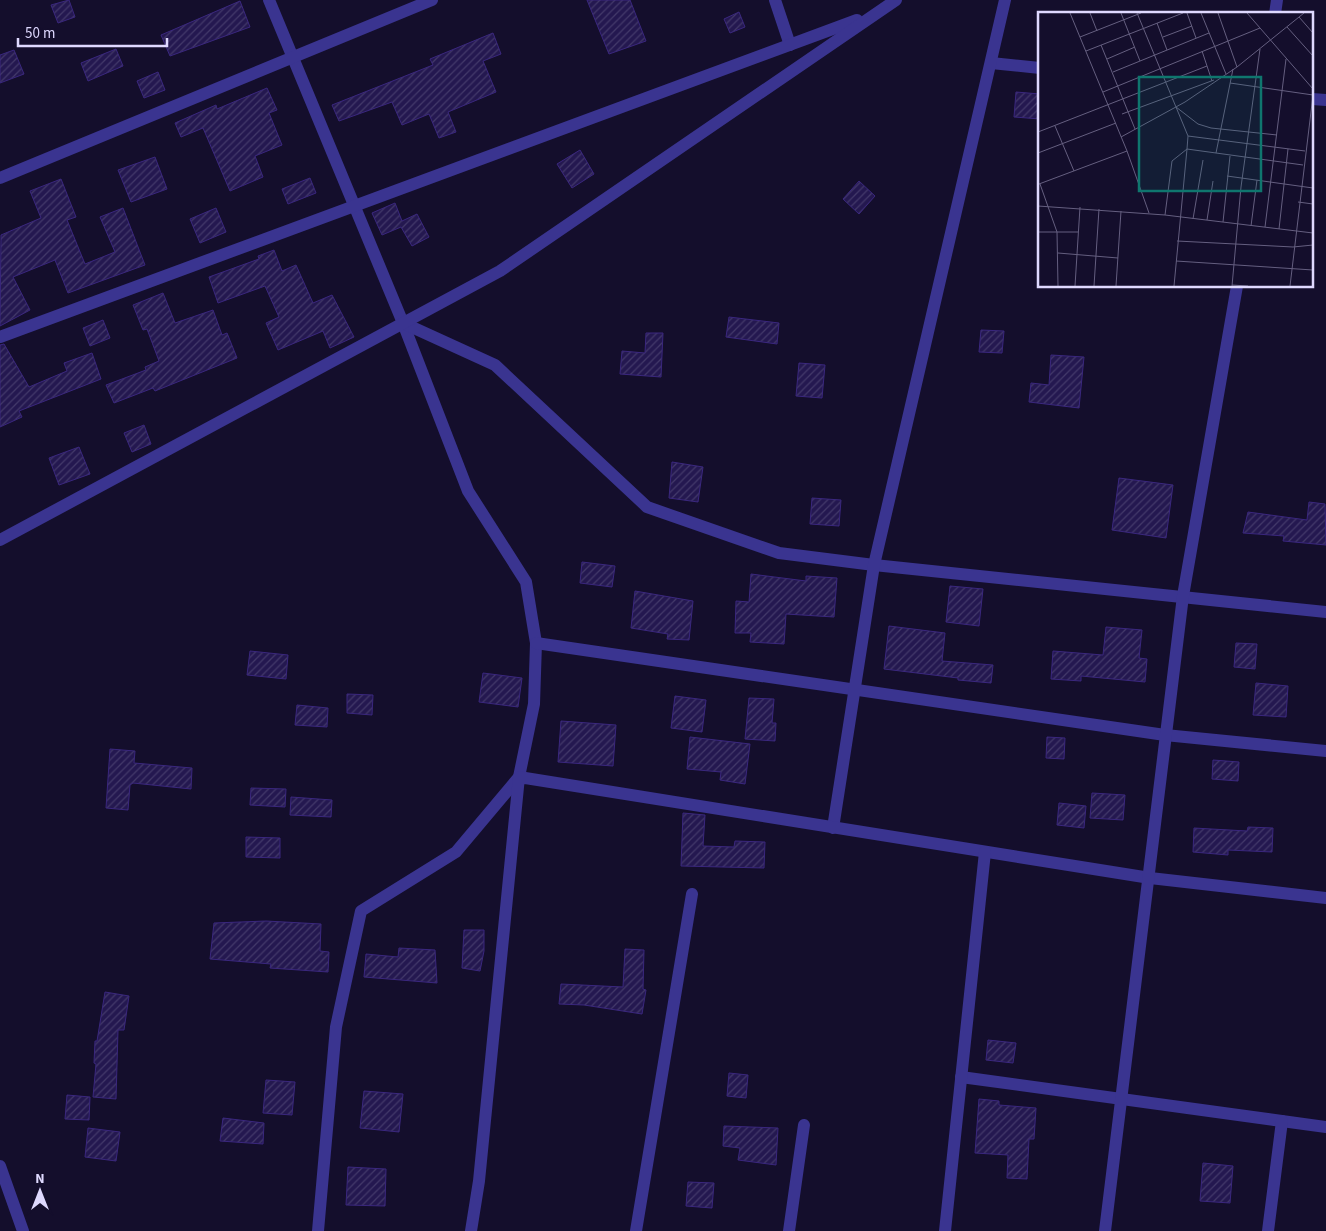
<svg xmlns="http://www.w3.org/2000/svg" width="1326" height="1231" viewBox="0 0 1326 1231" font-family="'Source Sans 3',sans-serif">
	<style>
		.building { fill: url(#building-hatch); stroke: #3a277e }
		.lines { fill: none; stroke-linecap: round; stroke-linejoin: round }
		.street { stroke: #3a3490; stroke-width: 12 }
		.inset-road { fill: none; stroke: #655f80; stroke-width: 1 }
		.view { fill: #0f766e; fill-opacity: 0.15; stroke: #0f766e; stroke-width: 2.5 }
		.inset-edge { fill: none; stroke: #dfd9ff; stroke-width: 2.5 }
	</style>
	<defs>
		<pattern id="building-hatch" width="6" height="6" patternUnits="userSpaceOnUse" patternTransform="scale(1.25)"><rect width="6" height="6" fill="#241850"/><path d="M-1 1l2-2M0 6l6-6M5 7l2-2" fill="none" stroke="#43396a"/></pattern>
	</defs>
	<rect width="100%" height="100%" fill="#140e2c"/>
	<g class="building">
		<path d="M69,0L75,17L58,23L51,5Z"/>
		<path d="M587,0H630L646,41L609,54Z"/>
		<path d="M240,1L250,27L170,56L161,35Z"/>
		<path d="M739,12L745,27L730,33L724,19Z"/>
		<path d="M493,33L501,54L483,61L496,92L448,112L456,132L439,138L429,114L402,125L392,102L339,121L332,105L433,65L430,59Z"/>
		<path d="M116,49L123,66L88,81L81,63Z"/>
		<path d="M14,50L24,74L0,83V55Z"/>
		<path d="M158,72L165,90L144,98L137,81Z"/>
		<path d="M267,88L277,110L269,113L282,145L255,156L263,177L230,191L203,128L181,137L175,123L216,105L217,109Z"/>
		<path d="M1016,92L1040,94V119L1014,117Z"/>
		<path d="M580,150L594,174L572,188L557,164Z"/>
		<path d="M155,157L167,189L131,202L118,170Z"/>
		<path d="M310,178L316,193L288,204L282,189Z"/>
		<path d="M61,179L76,217L67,220L85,264L115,252L100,217L123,208L145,265L68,293L55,260L13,277L30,310L0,326L1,235L41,218L30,191Z"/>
		<path d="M859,181L875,196L859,214L843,199Z"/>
		<path d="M395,203L402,221L417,214L429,237L412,246L401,227L382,235L372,213Z"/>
		<path d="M216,208L226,232L200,243L190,219Z"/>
		<path d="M274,250L282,271L296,265L313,303L332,295L354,337L330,348L323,331L278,350L266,323L279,317L265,286L218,303L209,277L259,259L258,256Z"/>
		<path d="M163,293L175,323L213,310L222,335L227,333L237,358L155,391L153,388L114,403L106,385L146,370L145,367L159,361L147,329L143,330L133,305Z"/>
		<path d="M729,317L779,323L777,344L726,337Z"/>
		<path d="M103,320L110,338L90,346L83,328Z"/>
		<path d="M981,330L1004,331L1002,353L979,352Z"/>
		<path d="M646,333H663L661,377L620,374L622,351L645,353Z"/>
		<path d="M4,344L29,387L67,371L64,363L92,353L101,379L19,411L22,417L0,427V345Z"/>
		<path d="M1051,355L1084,357L1079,408L1029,402L1031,383L1049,385Z"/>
		<path d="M799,363L825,365L822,398L796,396Z"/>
		<path d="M144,425L151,444L132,452L124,433Z"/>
		<path d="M79,447L90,474L59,485L49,458Z"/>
		<path d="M672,462L703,467L698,502L669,498Z"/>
		<path d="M1119,478L1173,485L1166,538L1112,530Z"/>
		<path d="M812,498L841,500L839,526L810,524Z"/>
		<path d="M1309,502L1325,504L1326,545L1283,541L1284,536L1243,533L1248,512L1307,520Z"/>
		<path d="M582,562L615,566L612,587L580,583Z"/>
		<path d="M751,574L806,581V576L837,578L834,617L786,614L784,644L750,642L751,633H735L736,601L749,602Z"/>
		<path d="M950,586L983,589L979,626L946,622Z"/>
		<path d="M635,591L693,601L689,640L667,639L668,634L631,628Z"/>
		<path d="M889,626L945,633L942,661L993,665L991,683L958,680V678L884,669Z"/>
		<path d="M1106,627L1142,630L1139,658L1147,659L1145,682L1081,676V681L1051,679L1053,651L1103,655Z"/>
		<path d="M1236,643L1257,644L1255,669L1234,667Z"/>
		<path d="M250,651L288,655L286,679L247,675Z"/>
		<path d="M483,673L522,678L518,707L479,702Z"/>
		<path d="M1256,683L1288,686L1286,717L1253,715Z"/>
		<path d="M347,694L373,695L372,715L347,713Z"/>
		<path d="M675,696L706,700L702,732L671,728Z"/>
		<path d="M749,698L774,699L772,723H776L775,741L745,739Z"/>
		<path d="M297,705L328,708L327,727L295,725Z"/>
		<path d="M561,721L616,725L613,766L558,762Z"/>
		<path d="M690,737L750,744L745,784L720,780L721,772L687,769Z"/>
		<path d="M1047,737L1065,738L1064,759L1046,758Z"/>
		<path d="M110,749L135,751L134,763L192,768L191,789L133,783L130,785L128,810L106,808Z"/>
		<path d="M1213,760L1239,762L1238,781L1212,779Z"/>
		<path d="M251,788L286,789L285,807L250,805Z"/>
		<path d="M1092,793L1125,795L1123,820L1090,818Z"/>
		<path d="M291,797L332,800L331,817L290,815Z"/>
		<path d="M1059,803L1086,806L1084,828L1057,825Z"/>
		<path d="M683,813L705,815L703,846L734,847L735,841L765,842L764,868L681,866Z"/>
		<path d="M1248,827L1273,828L1272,852L1228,850V855L1193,852L1194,828L1247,831Z"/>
		<path d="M246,837L280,838V858L246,857Z"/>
		<path d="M266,921L321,924L320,951L329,952L328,972L270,968L271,964L210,959L214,923Z"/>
		<path d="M464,930H484V951L480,971L462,968Z"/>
		<path d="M399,948L435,950L437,983L364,977L366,954L398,957Z"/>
		<path d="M625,949L644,950L643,989L646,990L642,1014L584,1005L559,1004L561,984L623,987Z"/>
		<path d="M105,992L129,996L124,1030H118L116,1099L93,1097L96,1064L94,1063L95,1041H97Z"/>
		<path d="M988,1040L1016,1043L1013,1063L986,1060Z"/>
		<path d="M729,1073L748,1075L746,1098L727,1096Z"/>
		<path d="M266,1080L295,1082L292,1115L263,1113Z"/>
		<path d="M364,1091L403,1094L399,1132L360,1128Z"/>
		<path d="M67,1095L90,1097L89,1120L65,1119Z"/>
		<path d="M979,1099L999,1101V1105L1036,1108L1034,1139H1029L1027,1179L1007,1178L1008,1155L975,1153Z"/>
		<path d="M223,1118L264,1123L263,1144L220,1141Z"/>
		<path d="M724,1126L778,1128L776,1165L738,1160L740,1148L723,1146Z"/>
		<path d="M88,1128L120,1132L116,1161L85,1157Z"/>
		<path d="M1203,1163L1233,1166L1230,1203L1200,1201Z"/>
		<path d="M348,1167L386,1169L385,1206L346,1205Z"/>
		<path d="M688,1182L714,1183L712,1208L686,1206Z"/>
	</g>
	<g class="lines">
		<g class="street">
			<path d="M269,0L403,323L468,491L526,582L536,643L534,704L519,777L456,852L361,911L336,1027L318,1231"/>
			<path d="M775,0L790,45"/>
			<path d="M1275,14L1277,0"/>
			<path d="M991,63L1040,68"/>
			<path d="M1312,99L1326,100"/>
			<path d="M0,178L432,0"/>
			<path d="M403,323L495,365L647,507L779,553L874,565L1326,612"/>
			<path d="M0,337L857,20"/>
			<path d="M0,540L500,271L896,0"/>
			<path d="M536,643L1165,735L1326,751"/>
			<path d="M833,828L874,565L1005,0"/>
			<path d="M961,1077L1326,1127"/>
			<path d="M0,1166L23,1231"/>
			<path d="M471,1231L479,1181L519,777L1150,878L1326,898"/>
			<path d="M636,1231L692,894"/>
			<path d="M789,1231L804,1125"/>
			<path d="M945,1231L985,852"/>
			<path d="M1105,1231L1183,596L1237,286"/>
			<path d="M1268,1231L1282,1121"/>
		</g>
	</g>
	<g transform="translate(1038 12)">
		<rect width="275" height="275" fill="#140e2c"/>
		<path class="inset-road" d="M32,1L89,139L111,201M52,1L59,19M83,1L102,49M99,1L150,124L149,137L134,149L127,203M149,1L158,26M163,1L188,62M180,1L199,55M209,1L275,77M261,5L275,21M119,11L129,38M249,15L275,44M42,25L103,1M125,25L154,14M63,33L97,117M48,39L145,1M164,39L174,69M69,47L97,35M75,60L171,21M192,71L275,83M65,80L222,16M138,95L160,112L173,116L239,123M84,102L176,68M17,114L36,159M0,120L169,54M150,124L267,139M83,125L147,90L199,55L266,1M0,141L78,111M178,141L195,57M189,164L275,176M1,172L89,139M2,172L19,220L20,274M260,190L275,192M0,194L127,203L275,221M155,207L165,148M169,208L175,169M185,210L192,144M213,214L219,168M227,215L248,47M241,217L250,137M0,220H40M139,229L255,235L275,233M20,241L80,246M138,249L275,258M194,273L210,274M37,274L42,195M56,274L61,197M78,274L83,199M136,274L149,137L265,153M194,274L203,175L222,37M252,274L275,83"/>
		<path class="view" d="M101,65H223V179H101Z"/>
		<rect width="275" height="275" class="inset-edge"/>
	</g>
	<g transform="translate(40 1191)" stroke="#140e2c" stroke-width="4" paint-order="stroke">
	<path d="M0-4L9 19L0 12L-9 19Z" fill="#dfd9ff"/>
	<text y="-8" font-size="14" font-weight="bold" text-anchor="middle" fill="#dfd9ff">N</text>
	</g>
	<path d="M18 38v8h149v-8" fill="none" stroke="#dfd9ff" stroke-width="2.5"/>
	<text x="25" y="38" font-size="15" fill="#dfd9ff" stroke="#140e2c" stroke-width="4" paint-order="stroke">50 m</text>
</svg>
